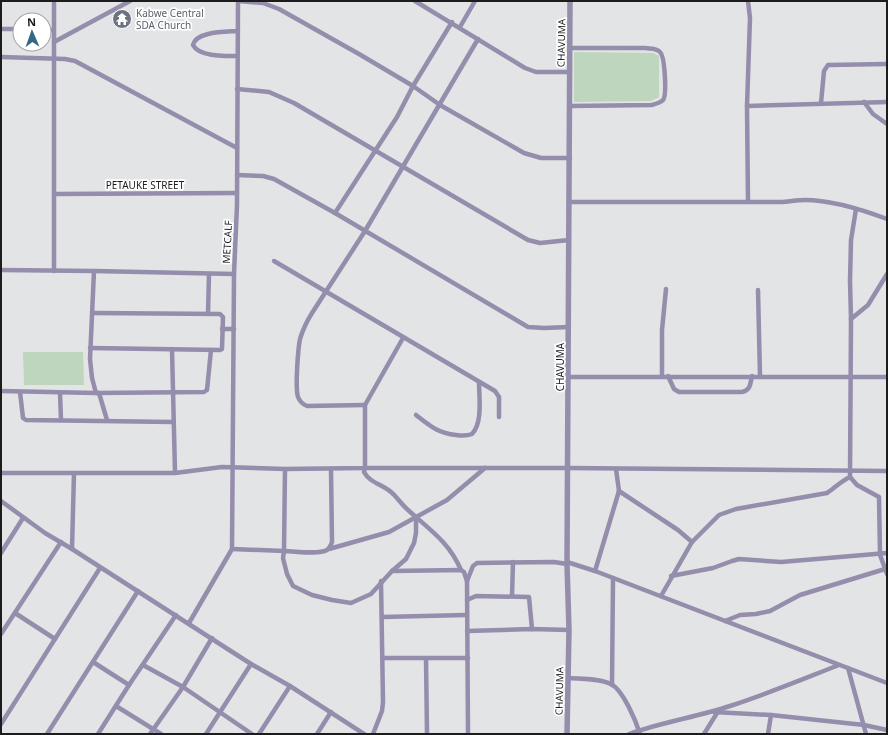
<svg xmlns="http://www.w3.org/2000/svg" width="888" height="735" viewBox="0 0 888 735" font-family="'Noto Sans',sans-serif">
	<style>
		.green { fill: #bed6be }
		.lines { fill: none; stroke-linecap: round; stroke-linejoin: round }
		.minor { stroke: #958dac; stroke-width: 4.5 }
		.tertiary { stroke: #958dac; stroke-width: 5.5 }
		.labels { text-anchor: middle; stroke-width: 3.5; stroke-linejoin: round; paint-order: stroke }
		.worship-label { font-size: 10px; fill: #5b616d; stroke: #fff; text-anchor: start }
		.street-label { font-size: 10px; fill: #1c1c1d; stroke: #fff }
	</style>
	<rect width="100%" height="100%" fill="#e2e4e6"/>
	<g class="green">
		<path d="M574,52L653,53L659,56V97L651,101L574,102Z"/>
		<path d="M23,352H83L84,385H24Z"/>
	</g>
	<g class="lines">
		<g class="minor">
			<path d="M54,1V271"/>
			<path d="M238,1L263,3L279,9L359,54L413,86L440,105L524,153L541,158H570"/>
			<path d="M415,1L525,68L536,72H570"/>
			<path d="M460,27L475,1"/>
			<path d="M1,29H20"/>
			<path d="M44,30H54"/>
			<path d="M54,42L130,1"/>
			<path d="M237,56C226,56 199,57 193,45C196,31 226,32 238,31"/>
			<path d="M1,57L65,59L75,61L237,148"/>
			<path d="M237,89L269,92L294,103L528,240L540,243L569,240"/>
			<path d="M864,102L873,114L887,124"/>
			<path d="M821,103L824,71L828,65L887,64"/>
			<path d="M570,106L652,105C655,104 660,103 663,100C667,95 665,57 660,52C657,48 650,49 645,48H570"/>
			<path d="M747,106L887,102"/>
			<path d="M237,175L263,176L274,179L335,213L528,327L544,328L569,327"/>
			<path d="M54,194L237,193"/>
			<path d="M569,202H780C788,202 796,200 805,200C830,200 863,210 887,219"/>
			<path d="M748,202L747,106L750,18L748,1"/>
			<path d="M856,209L851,240L850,281L851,319L850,477L857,485L879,497L880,555L887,574"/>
			<path d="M335,213L397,117L413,86L452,22"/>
			<path d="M274,261L495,391L499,397V417"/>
			<path d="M1,270L94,271L234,274"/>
			<path d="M94,271L90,359L92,378L96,393"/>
			<path d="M758,290L760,376"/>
			<path d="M208,314L209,274"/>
			<path d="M851,319L868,305L887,274"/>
			<path d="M222,329H234"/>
			<path d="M90,348L220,350L222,349L223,317L220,314L93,313"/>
			<path d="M172,349L175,473"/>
			<path d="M662,376V330L666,289"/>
			<path d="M668,376L674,389L679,392H742C751,390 750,384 752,376"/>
			<path d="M568,377H887"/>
			<path d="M1,391L96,393L204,392L207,390L211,350"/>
			<path d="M20,392L23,418L26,420L173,422"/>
			<path d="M60,393L61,420"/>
			<path d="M99,393L107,420"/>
			<path d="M365,405L307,406C302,404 300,402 298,397C295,388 298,349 300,339C303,329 307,321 312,313L365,231L478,39"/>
			<path d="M416,415C430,426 438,433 456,435C462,436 467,436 472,434C483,423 479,396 479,382"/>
			<path d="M331,469L332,542C331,545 330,548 327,550C318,555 295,551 284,551L283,558L287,574L293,586L312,595L332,600L351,603L371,594L392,571L406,559L414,543L416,533V517"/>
			<path d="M1,473H175L222,467L285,469L365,468V405L403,338"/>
			<path d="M619,491L678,530L692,542"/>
			<path d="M1,501L45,533L72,549L251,664L290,686L364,734"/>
			<path d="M72,549L74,473"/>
			<path d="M232,549L284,551L285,469"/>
			<path d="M329,549L389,532L447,500L485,468"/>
			<path d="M1,553L23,518"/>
			<path d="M567,562L595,571L887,683"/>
			<path d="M461,570C449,542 430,530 408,510C402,505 397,497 391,492C382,484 370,483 364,472L365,468H568L887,471"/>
			<path d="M392,571L461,570L464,572L467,581L468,734"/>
			<path d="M595,571L619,491L616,469"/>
			<path d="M671,576L713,568L732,561L739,559L781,562L887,553"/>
			<path d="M467,581L473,566L477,563L554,562L567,564"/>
			<path d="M512,596L513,562"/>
			<path d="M661,596L692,542L719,515L736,509L827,493C835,488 841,481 850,477"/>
			<path d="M467,600L476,596L529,597L532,629"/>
			<path d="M15,613L55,639"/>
			<path d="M382,617L466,615"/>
			<path d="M725,621L740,615L756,614L770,611L800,595L885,569"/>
			<path d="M189,623L232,549L234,274L237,205L238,1"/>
			<path d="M467,631L532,629L569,630"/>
			<path d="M1,634L61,542"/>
			<path d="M383,658H468"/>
			<path d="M426,658L427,734"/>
			<path d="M93,662L129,685"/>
			<path d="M143,665L183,687L252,734"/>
			<path d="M848,668L866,734"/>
			<path d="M568,678C582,679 598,678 611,684C623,690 636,721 640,734"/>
			<path d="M612,685L613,578"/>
			<path d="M116,706L161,734"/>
			<path d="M714,712L771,715L864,725L887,730"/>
			<path d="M1,724L100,568"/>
			<path d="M47,734L138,591"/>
			<path d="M98,734L129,685L176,615"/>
			<path d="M150,734L183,687L212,638"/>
			<path d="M206,734L251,664"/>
			<path d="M259,734L290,686"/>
			<path d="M317,734L331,712"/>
			<path d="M373,734L382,711L383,702L381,581"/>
			<path d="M629,734C662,722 697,717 730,706C767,694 803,679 839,665"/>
			<path d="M704,734L717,713"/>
			<path d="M768,734L771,715"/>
		</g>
		<path class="tertiary" d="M567,734L569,630L567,564L570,1"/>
	</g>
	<defs>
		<symbol id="temple-disc" viewBox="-11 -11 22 22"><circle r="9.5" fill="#6b7280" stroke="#fff"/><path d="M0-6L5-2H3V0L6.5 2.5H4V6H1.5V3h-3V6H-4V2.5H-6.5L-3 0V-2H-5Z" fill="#fff"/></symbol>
	</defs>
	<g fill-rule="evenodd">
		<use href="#temple-disc" x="111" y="8" width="22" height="22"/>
	</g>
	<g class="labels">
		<g class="worship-label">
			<text x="136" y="17">Kabwe Central<tspan x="136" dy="12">SDA Church</tspan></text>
		</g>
		<g class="street-label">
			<text transform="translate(561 43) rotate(-89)" y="4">CHAVUMA</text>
			<text x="145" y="189">PETAUKE STREET</text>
			<text transform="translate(227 242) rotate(-87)" y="4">METCALF</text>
			<text transform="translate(560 367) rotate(-90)" y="4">CHAVUMA</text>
			<text transform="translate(559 691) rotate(-89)" y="4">CHAVUMA</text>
		</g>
	</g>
	<rect width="888" height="735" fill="none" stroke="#1c1c1d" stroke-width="4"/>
	<g transform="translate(32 32) rotate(358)"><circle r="19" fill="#ffffff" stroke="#a4a4a5"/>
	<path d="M0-3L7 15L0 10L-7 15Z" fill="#346784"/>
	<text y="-6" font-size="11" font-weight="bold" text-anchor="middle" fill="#1c1c1d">N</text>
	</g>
</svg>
